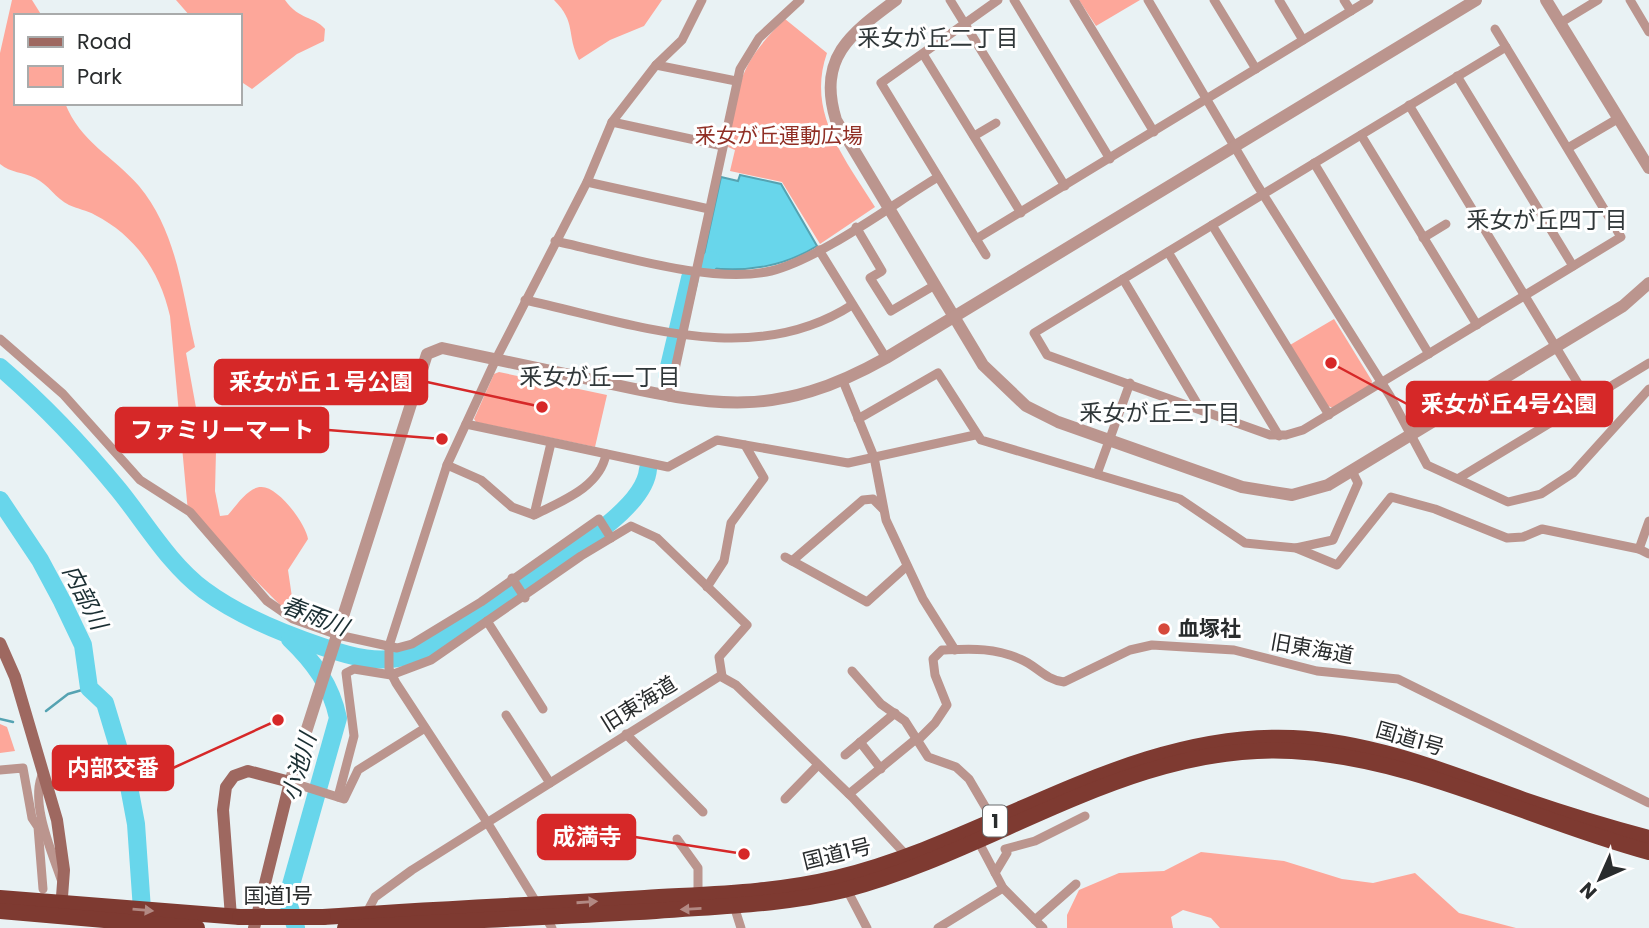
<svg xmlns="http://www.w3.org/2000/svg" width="1649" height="928" viewBox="0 0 1649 928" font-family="Poppins,'Noto Sans JP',sans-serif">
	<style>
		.green { fill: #fda79a }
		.water { fill: #68d6eb; stroke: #55a3b2; stroke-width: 2 }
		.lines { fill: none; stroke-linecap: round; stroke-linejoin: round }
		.stream { stroke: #55a3b2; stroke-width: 2.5 }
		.river { stroke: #68d6eb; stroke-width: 18 }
		.minor { stroke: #bb958e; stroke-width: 9 }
		.tertiary { stroke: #bb958e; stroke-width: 12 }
		.secondary { stroke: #9e6860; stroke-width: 12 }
		.trunk { stroke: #7e3a31; stroke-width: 16 }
		.trunk-bridge { stroke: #7e3a31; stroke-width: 16 }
		.oneway { fill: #b28983 }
		.poi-dot { fill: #d6493b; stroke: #fff; stroke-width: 2.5 }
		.labels { text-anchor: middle; stroke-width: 6; stroke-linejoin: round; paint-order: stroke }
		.shield { fill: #fff; stroke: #696b6c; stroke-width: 2 }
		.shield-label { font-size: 19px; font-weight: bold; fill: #292c2d }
		.park-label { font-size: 21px; fill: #902e24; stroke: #fff }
		.poi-label { font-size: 21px; font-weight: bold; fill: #292c2d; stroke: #fff; text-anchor: start }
		.street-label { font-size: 21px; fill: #292c2d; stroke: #fff }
		.neighbourhood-label { font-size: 23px; fill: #303739; stroke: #fff }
		.water-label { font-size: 23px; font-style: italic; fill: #1a2e32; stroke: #fff }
		.leader { fill: none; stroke: #d62828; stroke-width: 2.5 }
		.callout-dot { fill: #d62828; stroke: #fff; stroke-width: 2.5 }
		.callout { fill: #d62828; stroke: #d62828; stroke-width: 2.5 }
		.callout-label { font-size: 23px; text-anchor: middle; font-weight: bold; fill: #fff }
	</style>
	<rect width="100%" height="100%" fill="#e9f2f4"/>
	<g class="green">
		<path d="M12,0H32L42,16H16V103H65C80,142 113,156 139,186C177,232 182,291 195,347L186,353L197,413L216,451L215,491L220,516L228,515C236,506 248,487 261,487C278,486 306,524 308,539L288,570L293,604L285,610L188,512L170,316C160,272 136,236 95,215C87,210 77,209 69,205C56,199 48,184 35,178C23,172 11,173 0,164V53Z"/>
		<path d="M176,0H285C299,20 314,16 325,29L324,41L297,54L252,89L240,81V16H190Z"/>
		<path d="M554,0H662L644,26L610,40L579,60C566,34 577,23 554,0Z"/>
		<path d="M1079,0H1140L1096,26Z"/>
		<path d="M785,19L827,53C806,113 845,158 875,207L820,244L782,182L730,171L735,150L728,147C739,83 737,66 785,19Z"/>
		<path d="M1334,319L1372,381L1371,386L1333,408L1328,406L1290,345Z"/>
		<path d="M499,372L607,395L595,447L476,422L474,419L494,374Z"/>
		<path d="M0,724L7,727L15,751L0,753Z"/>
		<path d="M1201,852L1284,861L1342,879L1373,883L1415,873L1459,913L1516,928H1220L1211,918L1183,910L1171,917L1173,928H1067V915L1079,890L1119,873L1164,871Z"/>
	</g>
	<path class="water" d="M740,175L781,184L817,246C783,267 748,272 709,268V262L703,259L721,177L738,181Z"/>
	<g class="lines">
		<g class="stream">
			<path d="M46,711L68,694L89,688"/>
			<path d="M0,719L13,722"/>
		</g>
		<g class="river">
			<path d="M706,265L711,260"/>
			<path d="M0,367C43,404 82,445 118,489C145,522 169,564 204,590C239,616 281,633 323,647C352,657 380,665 410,655C454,641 492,603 530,577C562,556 645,510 648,469"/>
			<path d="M667,375L690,278"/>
			<path d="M0,500L40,560L62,601L83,645L89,688L105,703L127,776L136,824L143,924"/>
			<path d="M290,639C314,662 331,685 338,718L287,899L296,928"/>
		</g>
		<g class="minor">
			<path d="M950,0L1065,186"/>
			<path d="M1014,0L1110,159"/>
			<path d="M1074,0L1154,132"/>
			<path d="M1148,0L1256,183L1390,396L1427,465L1508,502L1541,494L1573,473L1649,389"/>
			<path d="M1214,0L1256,69"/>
			<path d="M1279,0L1303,40"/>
			<path d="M1344,0L1351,11"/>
			<path d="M1630,0L1649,32"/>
			<path d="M1560,23L1598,0"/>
			<path d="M1495,29L1506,47"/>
			<path d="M1506,47L1621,237L1303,430L1286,435H1270L1047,355L1034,333Z"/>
			<path d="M923,54L1021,213"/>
			<path d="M656,65L736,81"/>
			<path d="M1457,76L1573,266"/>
			<path d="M1409,105L1588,400"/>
			<path d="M612,122L723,146"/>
			<path d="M1361,135L1477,325"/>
			<path d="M974,136L996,123"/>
			<path d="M1568,148L1619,118"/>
			<path d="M1314,163L1429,354"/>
			<path d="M587,182L709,209"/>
			<path d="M1212,225L1329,415"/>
			<path d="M856,227L882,271L870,278L891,311L935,285"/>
			<path d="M1423,238L1446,224"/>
			<path d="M976,239L1369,0"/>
			<path d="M555,241C616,254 711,285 771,271C820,259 893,204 938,177"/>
			<path d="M819,250L886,358"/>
			<path d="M1168,252L1279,436"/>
			<path d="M986,255L881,83L998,0"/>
			<path d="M1123,279L1201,410"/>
			<path d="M525,300C632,323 751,370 852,305"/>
			<path d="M0,339L63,394L140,480L190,512L267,601L293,619L338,635L397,648L412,644L481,602L599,519L611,538"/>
			<path d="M843,381L874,457L886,520L923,599L955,650"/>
			<path d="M669,397L740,69L759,38L800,0"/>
			<path d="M858,419L938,373L981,440L1180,499L1245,543L1296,548L1337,565L1391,497L1435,509L1507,538L1523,537L1542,529L1639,549L1649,554"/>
			<path d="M466,424L668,467L717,440L848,463L975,435"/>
			<path d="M447,465L481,480L512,507L534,515C562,501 600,487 606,454"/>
			<path d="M1097,474L1130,383"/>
			<path d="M1459,478L1649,363"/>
			<path d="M534,515L551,443"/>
			<path d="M1296,548L1333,540L1358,483L1352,471"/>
			<path d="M1639,549L1649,521"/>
			<path d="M785,557L867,602L907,566"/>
			<path d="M792,561L863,500L873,499L883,509"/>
			<path d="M512,578L525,598"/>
			<path d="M707,587L724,561L731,523L764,478L745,445"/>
			<path d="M487,621L543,709"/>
			<path d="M852,671L881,704L905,721L928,757L956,767L969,779L986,808"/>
			<path d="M506,715L550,783"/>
			<path d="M626,734L703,812"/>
			<path d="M917,741L935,723L947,705L935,675L933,659L942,650C970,649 993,647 1020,659C1036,665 1045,680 1064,682L1130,650L1152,645L1234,650L1317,671L1398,679L1649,803"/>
			<path d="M860,742L881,769"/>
			<path d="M845,755L895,713"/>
			<path d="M0,770L23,768L32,818L38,827L43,889"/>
			<path d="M43,773C29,801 52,852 61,879"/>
			<path d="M290,782L344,799L358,770L425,728"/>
			<path d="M849,794L916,739"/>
			<path d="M338,797L354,736L346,673L354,669L391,675L431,660L581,556L631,526L657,538L747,625L719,657L722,676"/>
			<path d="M785,799L818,765"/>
			<path d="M976,837L1003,888L1043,928"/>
			<path d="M677,839L698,868V895"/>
			<path d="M995,873L1007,853L1005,849L1035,841L1085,816"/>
			<path d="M845,886L867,928"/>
			<path d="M734,906L741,928"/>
			<path d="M366,914L375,897L412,870L720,676L736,685L852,797L907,856"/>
			<path d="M1035,920L1076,884"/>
			<path d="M552,928L487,822L396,683L389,669V646L447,465L496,359L587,182L612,122L656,65L682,40L702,0"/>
			<path d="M938,928L1003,888"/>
		</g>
		<g class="tertiary">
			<path d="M896,0C850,34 817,58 836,120L983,365L1026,406L1058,422L1242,487L1292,495L1328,485L1623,306L1649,283"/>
			<path d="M1546,0L1649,168"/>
			<path d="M290,782L427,354L442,348C493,359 543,369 593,380C712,406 774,421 886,358L1476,0"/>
		</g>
		<g class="secondary">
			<path d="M0,643L15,677L57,820L64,870L61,910"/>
			<path d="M231,917L223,810L226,787L234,776L248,771L290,782L254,928"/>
		</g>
		<g class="trunk">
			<path d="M0,898L240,917"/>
			<path d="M0,911L197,928"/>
			<path d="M323,917C430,909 538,905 645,898C709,894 774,893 836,878C991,841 1128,731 1293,738C1374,742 1449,773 1524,800C1565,814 1607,827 1649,838"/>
			<path d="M345,928C449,921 552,917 656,911C719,906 782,905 844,890C994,851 1131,742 1292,751C1417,758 1530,820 1649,852"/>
		</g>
		<path class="trunk-bridge" d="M240,917H323"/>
	</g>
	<defs><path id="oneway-solid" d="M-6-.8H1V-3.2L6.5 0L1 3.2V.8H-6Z" transform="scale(1.75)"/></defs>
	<g class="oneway">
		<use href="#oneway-solid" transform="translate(587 902) rotate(-4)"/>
		<use href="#oneway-solid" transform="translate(691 909) rotate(177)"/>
		<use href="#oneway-solid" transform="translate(143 910) rotate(5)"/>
	</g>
	<circle class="poi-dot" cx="1164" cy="629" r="7"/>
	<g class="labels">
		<rect class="shield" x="983" y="805.5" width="24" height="31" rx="5"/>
		<g class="shield-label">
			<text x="995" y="828">1</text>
		</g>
		<g class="park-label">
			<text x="779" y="143">釆女が丘運動広場</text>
		</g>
		<g class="poi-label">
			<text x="1178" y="636">血塚社</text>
		</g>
		<g class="street-label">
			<text transform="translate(1312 649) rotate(10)" y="7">旧東海道</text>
			<text transform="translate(639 704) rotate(-32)" y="7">旧東海道</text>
			<text transform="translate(1410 739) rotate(16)" y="7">国道1号</text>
			<text transform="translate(837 854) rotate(-14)" y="7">国道1号</text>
			<text x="278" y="903">国道1号</text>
		</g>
		<g class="neighbourhood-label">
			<text x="938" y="46">釆女が丘二丁目</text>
			<text x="1547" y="228">釆女が丘四丁目</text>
			<text x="600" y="385">釆女が丘一丁目</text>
			<text x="1160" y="421">釆女が丘三丁目</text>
		</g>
		<g class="water-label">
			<text transform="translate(85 597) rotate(63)" y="8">内部川</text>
			<text transform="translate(315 616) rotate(21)" y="8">春雨川</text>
			<text transform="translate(299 767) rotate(-74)" y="8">小池川</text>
		</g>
	</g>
	<path class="leader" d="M542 407L427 382M1331 363L1407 404M442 439L328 430M278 720L173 768M744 854L635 837"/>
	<g class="callout-dot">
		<circle cx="542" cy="407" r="7"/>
		<circle cx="1331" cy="363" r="7"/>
		<circle cx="442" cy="439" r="7"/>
		<circle cx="278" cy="720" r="7"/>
		<circle cx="744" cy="854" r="7"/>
	</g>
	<g class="callout">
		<rect x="215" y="360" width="212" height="44" rx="7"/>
		<rect x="1407" y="382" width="205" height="44" rx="7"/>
		<rect x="116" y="408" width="212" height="44" rx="7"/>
		<rect x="53" y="746" width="120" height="44" rx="7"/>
		<rect x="538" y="815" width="97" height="44" rx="7"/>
	</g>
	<g class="callout-label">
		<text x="321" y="390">釆女が丘１号公園</text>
		<text x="1509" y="412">釆女が丘4号公園</text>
		<text x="222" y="438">ファミリーマート</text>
		<text x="113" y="776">内部交番</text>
		<text x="587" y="845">成満寺</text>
	</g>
	<rect x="14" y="14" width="228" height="91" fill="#ffffff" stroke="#a9abab" stroke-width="2"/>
	<rect x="28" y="37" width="35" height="10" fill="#9e6860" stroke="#a9abab" stroke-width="2"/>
	<text x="77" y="49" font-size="21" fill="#292c2d">Road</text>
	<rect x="28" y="66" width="35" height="21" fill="#fda79a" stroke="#a9abab" stroke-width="2"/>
	<text x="77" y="84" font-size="21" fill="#292c2d">Park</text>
	<g transform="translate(1600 879) rotate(225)" stroke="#ffffff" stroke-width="5" paint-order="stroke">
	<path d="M0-5L12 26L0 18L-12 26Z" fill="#292c2d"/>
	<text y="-10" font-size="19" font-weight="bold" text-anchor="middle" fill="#292c2d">N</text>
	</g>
</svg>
